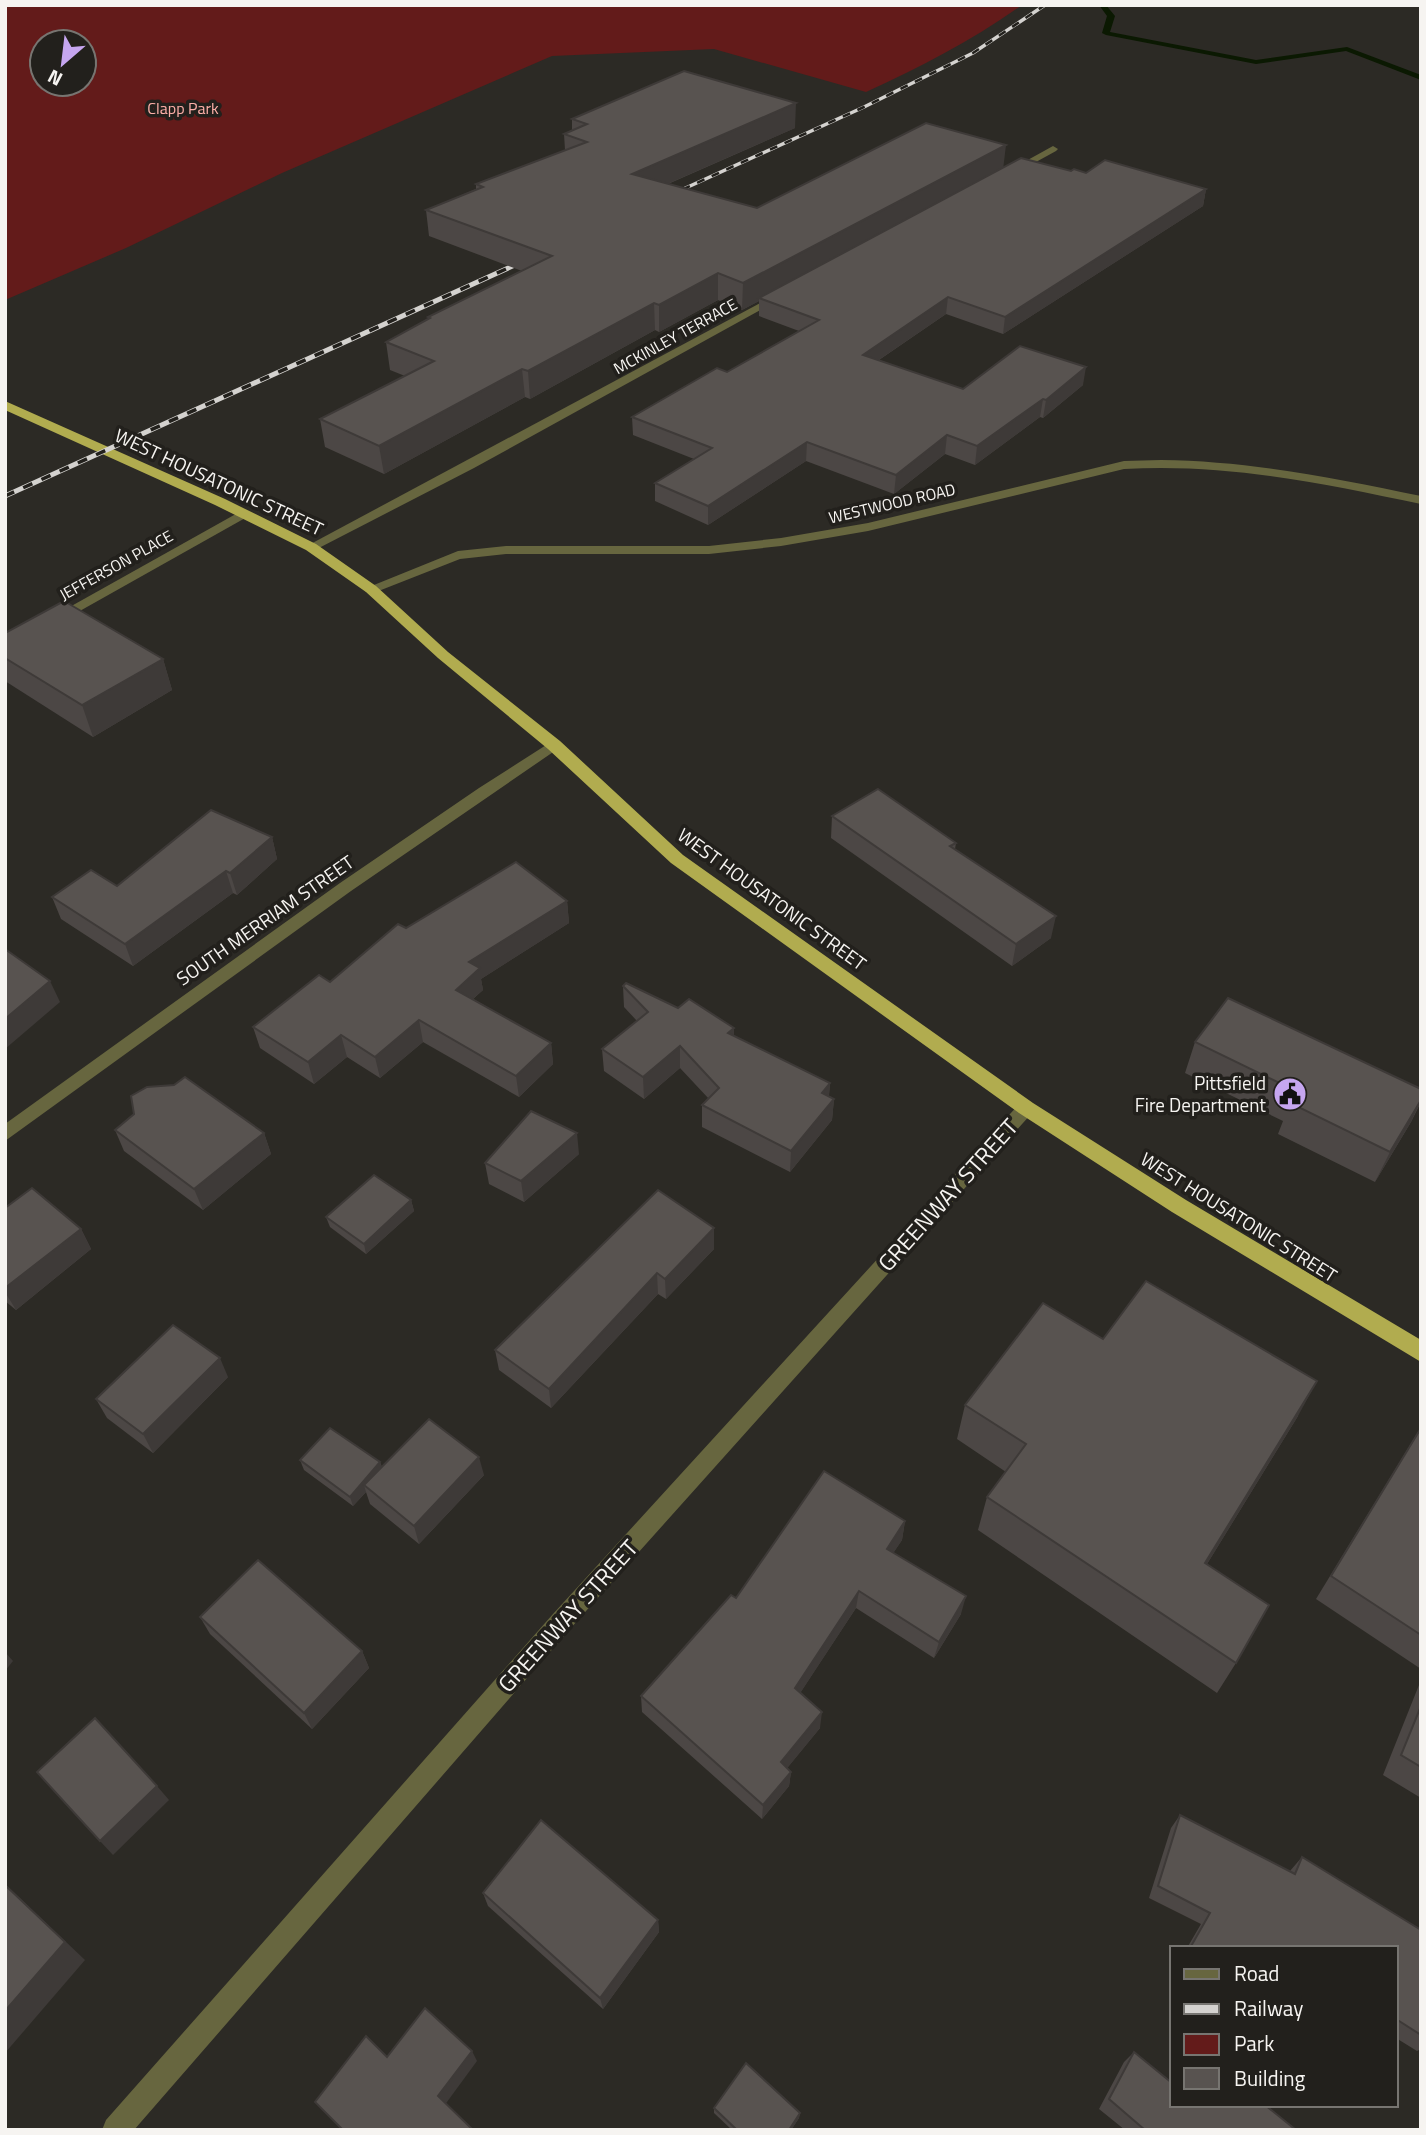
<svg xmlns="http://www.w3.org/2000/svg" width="1426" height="2135" viewBox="0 0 1426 2135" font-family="'Titillium Web',sans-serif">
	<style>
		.green { fill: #631b1a; fill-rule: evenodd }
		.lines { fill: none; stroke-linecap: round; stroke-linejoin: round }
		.stream { fill: #0b1902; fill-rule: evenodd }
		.minor { fill: #67663f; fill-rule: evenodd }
		.tertiary { fill: #67663f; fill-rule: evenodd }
		.trunk { fill: #b1ac4f; fill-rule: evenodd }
		.rail-far1-casing { stroke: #d4d2cf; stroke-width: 3.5 }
		.rail-casing { stroke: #d4d2cf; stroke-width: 5 }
		.rail-far1 { stroke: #22201c; stroke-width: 2.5; stroke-dasharray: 8; stroke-linecap: butt }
		.rail { stroke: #22201c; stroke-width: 3.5; stroke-dasharray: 10; stroke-linecap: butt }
		.wall { fill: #4c4745 }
		.shaded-wall { fill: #3e3a38 }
		.building { fill: #585350; stroke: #3e3a38; stroke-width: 2 }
		.labels { text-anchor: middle; stroke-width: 7; stroke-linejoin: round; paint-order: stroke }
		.far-park-label { font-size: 16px; fill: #fdafa8; stroke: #22201c }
		.far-street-label { font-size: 16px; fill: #f6f4f1; stroke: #22201c }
		.street-label { font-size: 19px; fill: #f6f4f1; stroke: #22201c }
		.poi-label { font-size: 19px; fill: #f6f4f1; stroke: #22201c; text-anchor: end }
		.near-street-label { font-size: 23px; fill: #f6f4f1; stroke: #22201c }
	</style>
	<rect width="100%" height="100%" fill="#2c2a25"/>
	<path class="green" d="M5,5H1022C973,40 921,67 866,92L714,49L552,56L282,173L126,248L5,300ZM42,42H84V84H42Z"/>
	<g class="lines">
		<path class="stream" d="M1099,5H1106L1115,16L1110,32L1256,60L1347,47L1421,75V80L1346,51L1256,64L1106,35L1102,33L1107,16Z"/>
		<g class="minor">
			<path d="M1053,146L1058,149L1056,151L1016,173L1008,171Z"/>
			<path d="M775,295L784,297L474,468L315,550H307L305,547Z"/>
			<path d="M1161,460C1250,461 1335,478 1421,496V504C1322,483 1225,463 1124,469L868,531L781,546L709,554H506L460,559L376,592H366L364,589L458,551L506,546H709L781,538L868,523L1124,461Z"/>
			<path d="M243,510L247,511V517L62,621H52L50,618Z"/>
			<path d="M1026,1101L1032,1103L1035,1108L1032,1113L569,1630L134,2130H102L106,2120L553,1614L1020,1103Z"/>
		</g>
		<path class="tertiary" d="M554,740L559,742L561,745L559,748L351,891L5,1141V1124L340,883L479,788Z"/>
		<path class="trunk" d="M5,401L225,499L316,544L376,586L448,652L560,741L683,855L1033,1103L1186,1200L1421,1340V1362L1172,1212L1019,1113L671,863L548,749L438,658L366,592L306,550L215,505L5,410Z"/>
		<defs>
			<path id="rail-far1" d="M668,196L864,107L973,53L1045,5"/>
			<path id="rail" d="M5,496L528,259"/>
		</defs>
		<use href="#rail-far1" class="rail-far1-casing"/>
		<use href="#rail" class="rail-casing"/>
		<use href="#rail-far1" class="rail-far1"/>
		<use href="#rail" class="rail"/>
	</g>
	<g class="wall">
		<path d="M572,119L795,128L668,184L757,208L1003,167L1086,173L1206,189L1203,206L1003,334L946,314L879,360L963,389L1083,385L1043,418L1040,417L975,465L945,454L894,494L806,461L708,525L655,501V483L694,459L633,435L632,417L727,372L799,331L759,316V301L742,310L718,300L659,332L655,330L530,399L525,397L384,474L325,447L320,419L405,376L390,370L386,342L428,320V317L522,271L429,236L426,210L476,189V184L565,150L564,134L572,130Z"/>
		<path d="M5,633L163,659L172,690L93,737L5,681Z"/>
		<path d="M832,816L956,843L955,849L1051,938L1012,966L831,838Z"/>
		<path d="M272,837L277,859L237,895L233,893L133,966L61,919L52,897L117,886Z"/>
		<path d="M567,901L569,923L481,979L483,990L473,999L551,1043L553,1064L519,1097L423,1042L380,1078L347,1057L314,1084L260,1048L253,1027L330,982Z"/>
		<path d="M623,986L734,1036L830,1083L829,1096L834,1099L832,1120L790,1172L702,1127V1105L709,1099L680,1068L644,1099L604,1071L602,1049L637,1021L624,1007Z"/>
		<path d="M1195,1042L1421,1089V1102L1411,1122L1375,1182L1278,1134L1283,1121L1185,1073Z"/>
		<path d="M115,1130L264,1133L271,1154L203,1210L124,1151Z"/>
		<path d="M579,1154L524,1202L489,1184L485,1163Z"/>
		<path d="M658,1190L714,1249L666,1299L658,1294L551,1408L499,1370L495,1350Z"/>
		<path d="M411,1200L414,1211L366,1254L330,1227L326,1217Z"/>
		<path d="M5,1208L81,1229L91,1249L16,1310L5,1301Z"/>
		<path d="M1103,1339L1298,1416L1207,1564L1236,1663L1217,1693L978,1530L987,1497L1006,1472L957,1439L965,1405Z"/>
		<path d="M228,1377L153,1453L107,1418L96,1399Z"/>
		<path d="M1421,1427V1669L1316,1599Z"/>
		<path d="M300,1460L380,1462L382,1467L484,1475L419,1544L370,1504L366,1492L353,1506L304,1470Z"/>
		<path d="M905,1521L902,1540L893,1553L961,1614L934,1658L856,1608L800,1693L820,1728L787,1768L791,1772L789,1786L762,1819L642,1712L641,1696L736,1598Z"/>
		<path d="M200,1617L362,1651L369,1668L312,1729L210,1634Z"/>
		<path d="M1421,1680V1798L1383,1775Z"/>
		<path d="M1180,1815L1290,1871L1302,1857L1421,1930V2049L1417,2051L1396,2038V1948H1187L1201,1924L1149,1898L1171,1828Z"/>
		<path d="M483,1893L658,1920L659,1932L603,2009L488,1906Z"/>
		<path d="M1134,2052L1172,2105L1296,2130H1125L1099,2109L1124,2062Z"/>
		<path d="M714,2108L800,2113L799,2118L791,2130H732L714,2113Z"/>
	</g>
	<g class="shaded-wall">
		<path d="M796,103L795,128L633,199L632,174Z"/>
		<path d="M1006,145L1003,170L759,298V301L742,310L743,283Z"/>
		<path d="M1206,189L1203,206L1003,334L1005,317Z"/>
		<path d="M718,273V300L659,332V305Z"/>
		<path d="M948,297L946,314L861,372L863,355Z"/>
		<path d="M654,303L655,330L530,399L528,371Z"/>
		<path d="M1086,367L1083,385L1043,418L1046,400Z"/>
		<path d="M522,369L525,397L384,474L379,446Z"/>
		<path d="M1043,399L1040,417L975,465L977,446Z"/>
		<path d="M947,435L945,454L894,494L896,475Z"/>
		<path d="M807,442L806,461L708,525V506Z"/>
		<path d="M163,659L172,690L93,737L82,705Z"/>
		<path d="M272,837L277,859L237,895L230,873Z"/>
		<path d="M226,871L233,893L133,966L125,944Z"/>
		<path d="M567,901L569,923L481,979L483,990L459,1011L456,990L469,962Z"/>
		<path d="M1056,916L1051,938L1012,966L1016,944Z"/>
		<path d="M50,981L60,1002L5,1049V1019Z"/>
		<path d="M419,1020L423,1042L380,1078L375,1057Z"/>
		<path d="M734,1028V1049L728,1033Z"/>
		<path d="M341,1035L347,1057L314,1084L308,1062Z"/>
		<path d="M551,1043L553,1064L519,1097L516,1076Z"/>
		<path d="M680,1046V1068L644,1099L643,1077Z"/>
		<path d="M830,1083L828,1104L822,1093Z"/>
		<path d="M834,1099L832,1120L790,1172L791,1151Z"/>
		<path d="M1421,1100L1411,1122L1375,1182L1390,1152Z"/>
		<path d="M264,1133L271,1154L203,1210L194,1189Z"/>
		<path d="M577,1133L579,1154L524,1202L521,1181Z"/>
		<path d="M411,1200L414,1211L366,1254L364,1244Z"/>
		<path d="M714,1228V1249L666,1299L665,1279Z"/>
		<path d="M81,1229L91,1249L16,1310L5,1292V1288Z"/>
		<path d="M657,1273L658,1294L551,1408L549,1389Z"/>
		<path d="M220,1358L228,1377L153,1453L143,1434Z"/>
		<path d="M1317,1381L1298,1416L1188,1595L1205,1563Z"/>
		<path d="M479,1457L484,1475L419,1544L414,1526Z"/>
		<path d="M380,1462L383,1472L364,1485L366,1492L353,1506L350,1497Z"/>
		<path d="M905,1521L902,1540L884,1567L887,1549Z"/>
		<path d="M859,1591L856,1608L793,1704L795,1688Z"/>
		<path d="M966,1596L961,1614L934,1658L939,1642Z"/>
		<path d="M362,1651L369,1668L312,1729L304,1713Z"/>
		<path d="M5,1652L13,1661L5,1671Z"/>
		<path d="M822,1712L820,1728L780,1777L781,1762Z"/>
		<path d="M791,1772L789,1786L762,1819L763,1805Z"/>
		<path d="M157,1786L169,1800L113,1855L100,1841Z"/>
		<path d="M5,1884L85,1960L5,2053Z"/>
		<path d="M658,1920L659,1932L603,2009L600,1998Z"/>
		<path d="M472,2051L477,2061L444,2106L438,2096Z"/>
		<path d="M800,2113L799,2118L791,2130H789Z"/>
	</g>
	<g class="building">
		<path d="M684,71L796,103L632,174L757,208L926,123L1006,145L743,283L718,273L659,305L654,303L528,371L522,369L379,446L320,419L434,361L386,342L430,318L428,317L552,256L426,210L483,187L476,184L587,142L564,134L587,124L572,119Z"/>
		<path d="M1021,158L1071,171L1074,169L1086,173L1105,160L1206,189L1005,317L948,297L863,355L963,389L1020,346L1086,367L1046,400L1043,399L977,446L947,435L896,475L807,442L708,506L655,483L712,448L632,417L717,368L727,372L819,320L759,298Z"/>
		<path d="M64,601L163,659L82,705L5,658V633Z"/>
		<path d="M878,789L956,843L950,846L1056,916L1016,944L832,816Z"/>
		<path d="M211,810L272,837L230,873L226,871L125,944L52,897L91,870L117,886Z"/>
		<path d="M516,862L567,901L469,962L480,968L456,990L551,1043L516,1076L419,1020L375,1057L341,1035L308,1062L253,1027L319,975L330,982L398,924L406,928Z"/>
		<path d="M5,949L50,981L5,1019Z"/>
		<path d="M626,983L678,1008L689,999L734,1028L728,1033L830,1083L822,1093L834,1099L791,1151L702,1105L719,1088L680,1046L643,1077L602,1049L648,1012L623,986Z"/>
		<path d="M1228,998L1421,1089V1100L1390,1152L1290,1103L1298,1092L1195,1042Z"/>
		<path d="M185,1077L264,1133L194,1189L115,1130L134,1114L131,1096L147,1087L174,1085Z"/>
		<path d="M531,1111L577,1133L521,1181L485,1163Z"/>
		<path d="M374,1175L411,1200L364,1244L326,1217Z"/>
		<path d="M32,1188L81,1229L5,1288V1208Z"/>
		<path d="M658,1190L714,1228L665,1279L657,1273L549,1389L495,1350Z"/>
		<path d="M1146,1281L1317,1381L1205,1563L1269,1605L1236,1663L987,1497L1026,1444L965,1405L1043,1303L1103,1339Z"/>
		<path d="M173,1325L220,1358L143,1434L96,1399Z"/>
		<path d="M429,1419L479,1457L414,1526L364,1485Z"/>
		<path d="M330,1428L380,1462L350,1497L300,1460Z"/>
		<path d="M1421,1428V1635L1331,1576Z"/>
		<path d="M824,1471L905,1521L887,1549L966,1596L939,1642L859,1591L795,1688L822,1712L781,1762L791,1772L763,1805L641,1696L731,1595L736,1598Z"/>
		<path d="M258,1560L362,1651L304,1713L200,1617Z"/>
		<path d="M1421,1706V1767L1401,1755Z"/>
		<path d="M95,1718L157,1786L100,1841L37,1772Z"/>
		<path d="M1180,1815L1295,1874L1302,1857L1421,1930V2035L1396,2019V1948H1190L1210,1913L1158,1886Z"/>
		<path d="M541,1820L658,1920L600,1998L483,1893Z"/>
		<path d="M5,1885L65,1942L5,2011Z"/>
		<path d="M425,2008L472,2051L438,2096L473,2130H343L315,2102L366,2036L387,2057Z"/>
		<path d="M1134,2052L1172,2083V2105H1265L1296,2130H1145L1109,2099Z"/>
		<path d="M746,2063L800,2113L789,2130H737L714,2108Z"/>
	</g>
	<defs>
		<symbol id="civic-disc" viewBox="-11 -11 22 22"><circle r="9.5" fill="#c6a6f0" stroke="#22201c"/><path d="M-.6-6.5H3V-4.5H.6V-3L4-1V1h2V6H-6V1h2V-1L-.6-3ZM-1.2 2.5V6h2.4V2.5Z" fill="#111"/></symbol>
	</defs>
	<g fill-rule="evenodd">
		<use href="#civic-disc" x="1271" y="1075" width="38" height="38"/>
	</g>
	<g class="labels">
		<g class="far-park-label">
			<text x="183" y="114">Clapp Park</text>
		</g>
		<g class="far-street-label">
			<text transform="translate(675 336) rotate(-29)" y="6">MCKINLEY TERRACE</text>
			<text transform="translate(892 503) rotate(-13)" y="6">WESTWOOD ROAD</text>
			<text transform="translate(116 565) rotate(-29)" y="6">JEFFERSON PLACE</text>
		</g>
		<g class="street-label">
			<text transform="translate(219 482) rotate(25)" y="7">WEST HOUSATONIC STREET</text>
			<text transform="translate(772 899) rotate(36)" y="7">WEST HOUSATONIC STREET</text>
			<text transform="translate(265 920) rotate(-35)" y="7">SOUTH MERRIAM STREET</text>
			<text transform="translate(1239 1217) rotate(32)" y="7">WEST HOUSATONIC STREET</text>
		</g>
		<g class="poi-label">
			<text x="1266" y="1090">Pittsfield<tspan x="1266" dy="22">Fire Department</tspan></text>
		</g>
		<g class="near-street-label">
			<text transform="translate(948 1195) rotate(-48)" y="8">GREENWAY STREET</text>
			<text transform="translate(568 1616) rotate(-48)" y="8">GREENWAY STREET</text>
		</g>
	</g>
	<rect width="1426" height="2135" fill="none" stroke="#f6f4f1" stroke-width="14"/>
	<rect x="1170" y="1946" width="228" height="161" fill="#22201c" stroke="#777571" stroke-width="2"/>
	<rect x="1184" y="1969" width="35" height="10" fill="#67663f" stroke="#777571" stroke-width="2"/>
	<text x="1234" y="1981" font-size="21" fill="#f6f4f1">Road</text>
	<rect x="1184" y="2004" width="35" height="10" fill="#d4d2cf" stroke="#777571" stroke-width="2"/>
	<text x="1234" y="2016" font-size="21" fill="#f6f4f1">Railway</text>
	<rect x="1184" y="2034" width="35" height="21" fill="#631b1a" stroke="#777571" stroke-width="2"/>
	<text x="1234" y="2051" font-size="21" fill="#f6f4f1">Park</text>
	<rect x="1184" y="2068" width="35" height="21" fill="#585350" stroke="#777571" stroke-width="2"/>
	<text x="1234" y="2086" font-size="21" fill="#f6f4f1">Building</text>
	<g transform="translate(63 63) rotate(208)"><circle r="33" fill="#22201c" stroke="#777571" stroke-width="2"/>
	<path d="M0-5L12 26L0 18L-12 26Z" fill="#c6a6f0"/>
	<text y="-10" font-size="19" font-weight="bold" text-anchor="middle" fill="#f6f4f1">N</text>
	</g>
</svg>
